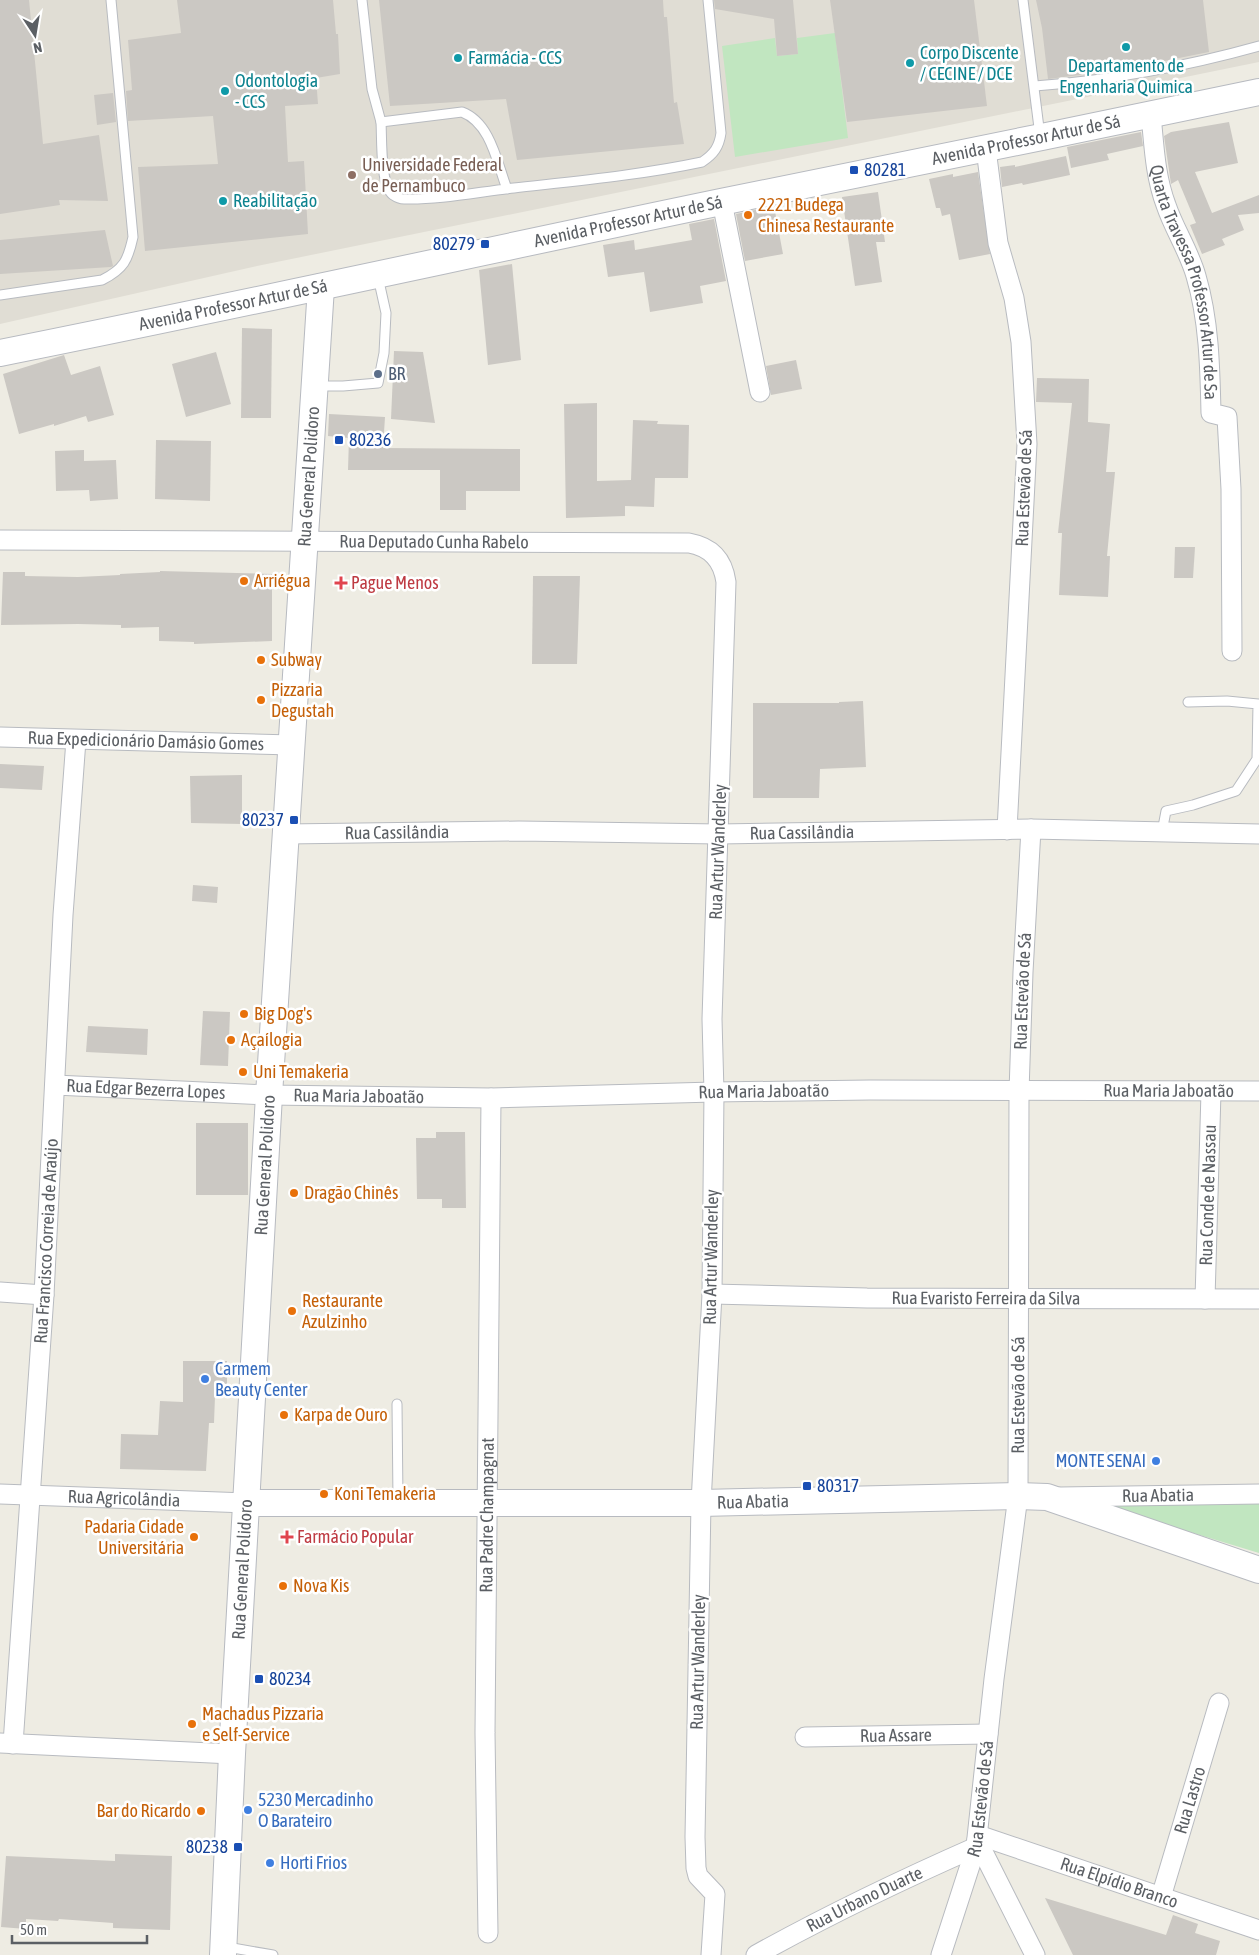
<svg xmlns="http://www.w3.org/2000/svg" width="1259" height="1955" viewBox="0 0 1259 1955" font-family="'Asap Condensed',sans-serif">
	<style>
		.education { fill: #e0ddd4 }
		.green { fill: #c1e6c0 }
		.building { fill: #cbc8c3 }
		.lines { fill: none; stroke-linecap: round; stroke-linejoin: round }
		.lane-casing { stroke: #b8bbc0; stroke-width: 11 }
		.street-casing { stroke: #b8bbc0; stroke-width: 21 }
		.secondary-casing { stroke: #b7bac0; stroke-width: 28 }
		.lane { stroke: #fff; stroke-width: 9 }
		.street { stroke: #fff; stroke-width: 19 }
		.secondary { stroke: #fff; stroke-width: 26 }
		.culture-dot { fill: #0f9aa8; stroke: #fff; stroke-width: 2 }
		.transit-dot { fill: #1a4fb4; stroke: #fff; stroke-width: 2 }
		.education-dot { fill: #8d6e63; stroke: #fff; stroke-width: 2 }
		.food-dot { fill: #e8710a; stroke: #fff; stroke-width: 2 }
		.service-dot { fill: #5c6f8a; stroke: #fff; stroke-width: 2 }
		.health-dot { fill: #e0444e; stroke: #fff; stroke-width: 2 }
		.shop-dot { fill: #3f7fe0; stroke: #fff; stroke-width: 2 }
		.labels { text-anchor: middle; stroke-width: 5; stroke-linejoin: round; paint-order: stroke }
		.culture-label { font-size: 18px; fill: #0d838f; stroke: #fff; text-anchor: start }
		.street-label { font-size: 18px; fill: #5b5f64; stroke: #fff }
		.education-label { font-size: 18px; fill: #785e54; stroke: #fff; text-anchor: start }
		.transit-label { font-size: 18px; fill: #164399; stroke: #fff; text-anchor: start }
		.food-label { font-size: 18px; fill: #c56008; stroke: #fff; text-anchor: start }
		.service-label { font-size: 18px; fill: #4e5e75; stroke: #fff; text-anchor: start }
		.health-label { font-size: 18px; fill: #be3a42; stroke: #fff; text-anchor: start }
		.shop-label { font-size: 18px; fill: #366cbe; stroke: #fff; text-anchor: start }
	</style>
	<rect width="100%" height="100%" fill="#eeece3"/>
	<path class="education" d="M0,0H1259V62L257,266L0,324Z"/>
	<g class="green">
		<path d="M835,33L848,138L735,157L722,46L775,38L777,56L798,54L797,38Z"/>
		<path d="M1259,1499V1553L1101,1505Z"/>
	</g>
	<g class="building">
		<path d="M0,0H29L43,144L99,135L108,201L59,200L60,205L0,214Z"/>
		<path d="M177,0H333L336,34H338L340,74L316,78L318,104L285,106L288,162L304,161L308,234L145,251L138,167L218,164L213,116L128,121L126,91L132,90L128,40L181,33Z"/>
		<path d="M379,0H663L664,17H667L674,103L677,102L684,144L517,160L506,99L390,106Z"/>
		<path d="M714,0H793L798,54L777,56L774,19L715,9Z"/>
		<path d="M830,0H974L987,106L847,122Z"/>
		<path d="M1036,0H1203L1209,52L1119,70L1048,79L1042,28Z"/>
		<path d="M113,93L116,122L97,125L94,95Z"/>
		<path d="M1229,122L1238,163L1195,172L1212,213L1259,195V213L1238,215L1244,230L1222,239L1225,245L1202,254L1190,225L1196,223L1178,180L1171,184L1164,136L1171,132Z"/>
		<path d="M1141,132L1143,146L1107,154L1109,160L1071,168L1067,147Z"/>
		<path d="M1066,156L1070,175L1023,185L1022,183L1002,187L1000,167L1015,165V167Z"/>
		<path d="M978,172L990,254L959,260L950,214L942,216L940,208H936L929,179L953,174V177Z"/>
		<path d="M878,192L885,242H876L882,282L855,286L842,197Z"/>
		<path d="M774,206L783,254L745,261L736,214Z"/>
		<path d="M714,219L726,281L700,286L703,303L650,312L644,272L608,277L603,245L634,240L635,250L692,240L689,224Z"/>
		<path d="M105,230L113,266L111,267L0,274V240Z"/>
		<path d="M512,264L521,360L488,365L479,270Z"/>
		<path d="M242,328L272,329L271,418H241Z"/>
		<path d="M394,351L423,352L435,423L391,419Z"/>
		<path d="M216,352L231,404L186,417L172,364Z"/>
		<path d="M64,355L71,375L100,366L114,415L88,422L86,416L54,426V424L19,434L3,374Z"/>
		<path d="M796,360L802,389L771,395L766,366Z"/>
		<path d="M1037,378L1089,379L1088,422L1110,424L1106,472H1115L1107,556H1110L1108,597L1059,595L1062,533H1058L1072,403L1036,402Z"/>
		<path d="M597,403V481L631,480L633,420L658,421L657,424L689,425L688,478H655L654,507L625,506V516L566,518L564,404Z"/>
		<path d="M329,414L385,417L383,448L520,449V491H466V510H440V470H348L349,438L328,436Z"/>
		<path d="M156,440L211,441L210,501L155,499Z"/>
		<path d="M84,450V461L116,460L118,499L90,501L89,490L56,491L55,451Z"/>
		<path d="M1175,547H1195L1193,578H1174Z"/>
		<path d="M160,571L272,574V641L194,644V642L159,641V627L121,628V625L78,624L1,625L3,572H25V576L78,577L120,575V574L160,572Z"/>
		<path d="M533,576H580L577,664H532Z"/>
		<path d="M863,701L866,767L820,769L819,798H753V703H839V702Z"/>
		<path d="M0,764L44,766L42,790L0,788Z"/>
		<path d="M242,775V824L191,823L190,776Z"/>
		<path d="M193,885L218,887L217,903L192,901Z"/>
		<path d="M203,1011L230,1012L228,1066L200,1065Z"/>
		<path d="M88,1026L148,1029L147,1055L86,1052Z"/>
		<rect x="196" y="1123" width="52" height="72"/>
		<path d="M436,1132H465L466,1208H442V1199H417L416,1138H436Z"/>
		<path d="M183,1361H227V1396H215L214,1423H209L206,1471L120,1469L121,1434L158,1435L160,1401L183,1402Z"/>
		<path d="M115,1854L172,1856L170,1930L113,1928V1923L59,1919L58,1921L26,1919V1929L1,1927L6,1856L115,1861Z"/>
		<path d="M1045,1898L1166,1935L1173,1915L1198,1924L1195,1933L1220,1941L1216,1955H1073Z"/>
	</g>
	<g class="lines">
		<defs>
			<g id="lane">
				<path d="M362,0L372,89L381,122"/>
				<path d="M1023,0L1040,136"/>
				<path d="M1035,86C1112,80 1184,67 1259,46"/>
				<path d="M507,189C497,163 491,123 462,112L381,122C382,138 380,186 393,195C396,197 400,199 404,199C440,200 478,192 514,188C576,181 641,175 702,162C714,154 719,147 721,133L708,0"/>
				<path d="M0,295L102,280C124,269 128,260 133,237L111,0"/>
				<path d="M317,386H343L378,383L384,353L386,313L378,277"/>
				<path d="M1162,832L1166,811L1193,805L1236,791L1257,759L1258,704L1227,701L1188,702"/>
				<path d="M397,1404L398,1500"/>
				<path d="M227,1947L273,1955"/>
			</g>
			<g id="street">
				<path id="s1" d="M1151,115C1154,145 1155,176 1166,205C1174,229 1189,251 1196,276C1209,320 1210,367 1211,413L1227,417L1231,489L1232,651"/>
				<path d="M986,149L998,243L1014,298L1021,342L1027,444L1007,830"/>
				<path d="M722,202L760,392"/>
				<path id="s2" d="M0,540L689,543C711,547 723,560 726,582L712,1019L714,1092L712,1294L701,1503L695,1837L696,1868L698,1876L715,1894L711,1955"/>
				<path id="s3" d="M0,737L292,745"/>
				<path id="s4" d="M286,834L519,831L719,834L1031,829L1259,834"/>
				<path id="s5" d="M55,1085L269,1095L491,1098L714,1092L870,1090L1259,1091"/>
				<path d="M0,1292L44,1295"/>
				<path id="s6" d="M712,1294L867,1298L1259,1299"/>
				<path id="s7" d="M1205,1299L1211,1092"/>
				<path id="s8" d="M0,1494L247,1503"/>
				<path id="s9" d="M1060,1497L1259,1494"/>
				<path id="s10" d="M805,1737L988,1734"/>
				<path d="M0,1743L232,1754"/>
				<path id="s11" d="M13,1744L44,1295L63,915L76,740"/>
				<path id="s12" d="M978,1835L1259,1930"/>
				<path d="M977,1840L1035,1955"/>
				<path id="s13" d="M1161,1897L1219,1703"/>
				<path id="s14" d="M488,1933L485,1733L491,1098"/>
				<path id="s15" d="M756,1955C828,1915 901,1880 976,1847"/>
				<path id="s16" d="M941,1955L976,1847L994,1679L1018,1496L1019,1092L1023,972L1031,829"/>
			</g>
			<g id="secondary">
				<path id="s17" d="M0,353C241,305 480,252 721,202C900,165 1080,130 1259,92"/>
				<path id="s18" d="M247,1503H701L1018,1496L1047,1497L1259,1570"/>
				<path id="s19" d="M223,1955L232,1754L269,1095L321,287"/>
			</g>
		</defs>
		<use href="#lane" class="lane-casing"/>
		<use href="#street" class="street-casing"/>
		<use href="#secondary" class="secondary-casing"/>
		<use href="#lane" class="lane"/>
		<use href="#street" class="street"/>
		<use href="#secondary" class="secondary"/>
	</g>
	<g class="culture-dot">
		<circle cx="1126" cy="47" r="5"/>
		<circle cx="458" cy="58" r="5"/>
		<circle cx="910" cy="63" r="5"/>
		<circle cx="225" cy="91" r="5"/>
		<circle cx="223" cy="201" r="5"/>
	</g>
	<g class="transit-dot">
		<rect x="849" y="165" width="10" height="10" rx="2.5"/>
		<rect x="480" y="239" width="10" height="10" rx="2.5"/>
		<rect x="334" y="435" width="10" height="10" rx="2.5"/>
		<rect x="289" y="815" width="10" height="10" rx="2.5"/>
		<rect x="802" y="1481" width="10" height="10" rx="2.5"/>
		<rect x="254" y="1674" width="10" height="10" rx="2.5"/>
		<rect x="233" y="1842" width="10" height="10" rx="2.5"/>
	</g>
	<circle class="education-dot" cx="352" cy="175" r="5"/>
	<g class="food-dot">
		<circle cx="748" cy="215" r="5"/>
		<circle cx="244" cy="581" r="5"/>
		<circle cx="261" cy="660" r="5"/>
		<circle cx="261" cy="700" r="5"/>
		<circle cx="244" cy="1014" r="5"/>
		<circle cx="231" cy="1040" r="5"/>
		<circle cx="243" cy="1072" r="5"/>
		<circle cx="294" cy="1193" r="5"/>
		<circle cx="292" cy="1311" r="5"/>
		<circle cx="284" cy="1415" r="5"/>
		<circle cx="324" cy="1494" r="5"/>
		<circle cx="194" cy="1537" r="5"/>
		<circle cx="283" cy="1586" r="5"/>
		<circle cx="192" cy="1724" r="5"/>
		<circle cx="201" cy="1811" r="5"/>
	</g>
	<circle class="service-dot" cx="378" cy="374" r="5"/>
	<g class="health-dot">
		<path d="M338.5 575.5h5v5h5v5h-5v5h-5v-5h-5v-5h5z"/>
		<path d="M284.5 1529.5h5v5h5v5h-5v5h-5v-5h-5v-5h5z"/>
	</g>
	<g class="shop-dot">
		<circle cx="205" cy="1379" r="5"/>
		<circle cx="1156" cy="1461" r="5"/>
		<circle cx="248" cy="1810" r="5"/>
		<circle cx="270" cy="1863" r="5"/>
	</g>
	<g class="labels">
		<g class="culture-label">
			<text x="920" y="59">Corpo Discente<tspan x="920" dy="21">/ CECINE / DCE</tspan></text>
			<text x="468" y="64">Farmácia - CCS</text>
			<text x="1126" y="72" text-anchor="middle">Departamento de<tspan x="1126" dy="21">Engenharia Quimica</tspan></text>
			<text x="235" y="87">Odontologia<tspan x="235" dy="21">- CCS</tspan></text>
			<text x="233" y="207">Reabilitação</text>
		</g>
		<g class="street-label">
			<text dy="6" stroke="none"><textPath href="#s17" startOffset="1048">Avenida Professor Artur de Sá</textPath></text>
			<text dy="6" stroke="none"><textPath href="#s17" startOffset="642">Avenida Professor Artur de Sá</textPath></text>
			<text dy="6" stroke="none"><textPath href="#s1" startOffset="172">Quarta Travessa Professor Artur de Sa</textPath></text>
			<text dy="6" stroke="none"><textPath href="#s17" startOffset="238">Avenida Professor Artur de Sá</textPath></text>
			<text dy="6" stroke="none"><textPath href="#s19" startOffset="1481">Rua General Polidoro</textPath></text>
			<text transform="translate(1024 488) rotate(-88)" y="6">Rua Estevão de Sá</text>
			<text dy="6" stroke="none"><textPath href="#s2" startOffset="434">Rua Deputado Cunha Rabelo</textPath></text>
			<text dy="6" stroke="none"><textPath href="#s3" startOffset="146">Rua Expedicionário Damásio Gomes</textPath></text>
			<text dy="6" stroke="none"><textPath href="#s4" startOffset="111">Rua Cassilândia</textPath></text>
			<text dy="6" stroke="none"><textPath href="#s4" startOffset="516">Rua Cassilândia</textPath></text>
			<text transform="translate(718 852) rotate(-88)" y="6">Rua Artur Wanderley</text>
			<text dy="6" stroke="none"><textPath href="#s16" startOffset="972">Rua Estevão de Sá</textPath></text>
			<text dy="6" stroke="none"><textPath href="#s5" startOffset="91">Rua Edgar Bezerra Lopes</textPath></text>
			<text dy="6" stroke="none"><textPath href="#s5" startOffset="709">Rua Maria Jaboatão</textPath></text>
			<text dy="6" stroke="none"><textPath href="#s5" startOffset="1114">Rua Maria Jaboatão</textPath></text>
			<text dy="6" stroke="none"><textPath href="#s5" startOffset="304">Rua Maria Jaboatão</textPath></text>
			<text dy="6" stroke="none"><textPath href="#s19" startOffset="791">Rua General Polidoro</textPath></text>
			<text dy="6" stroke="none"><textPath href="#s7" startOffset="104">Rua Conde de Nassau</textPath></text>
			<text dy="6" stroke="none"><textPath href="#s11" startOffset="504">Rua Francisco Correia de Araújo</textPath></text>
			<text transform="translate(711 1257) rotate(-89)" y="6">Rua Artur Wanderley</text>
			<text dy="6" stroke="none"><textPath href="#s6" startOffset="274">Rua Evaristo Ferreira da Silva</textPath></text>
			<text dy="6" stroke="none"><textPath href="#s16" startOffset="568">Rua Estevão de Sá</textPath></text>
			<text dy="6" stroke="none"><textPath href="#s9" startOffset="98">Rua Abatia</textPath></text>
			<text dy="6" stroke="none"><textPath href="#s8" startOffset="124">Rua Agricolândia</textPath></text>
			<text dy="6" stroke="none"><textPath href="#s18" startOffset="506">Rua Abatia</textPath></text>
			<text dy="6" stroke="none"><textPath href="#s14" startOffset="418">Rua Padre Champagnat</textPath></text>
			<text dy="6" stroke="none"><textPath href="#s19" startOffset="386">Rua General Polidoro</textPath></text>
			<text transform="translate(698 1662) rotate(-89)" y="6">Rua Artur Wanderley</text>
			<text dy="6" stroke="none"><textPath href="#s10" startOffset="91">Rua Assare</textPath></text>
			<text dy="6" stroke="none"><textPath href="#s16" startOffset="162">Rua Estevão de Sá</textPath></text>
			<text dy="6" stroke="none"><textPath href="#s13" startOffset="101">Rua Lastro</textPath></text>
			<text dy="6" stroke="none"><textPath href="#s12" startOffset="149">Rua Elpídio Branco</textPath></text>
			<text dy="6" stroke="none"><textPath href="#s15" startOffset="122">Rua Urbano Duarte</textPath></text>
		</g>
		<g class="education-label">
			<text x="362" y="171">Universidade Federal<tspan x="362" dy="21">de Pernambuco</tspan></text>
		</g>
		<g class="transit-label">
			<text x="864" y="176">80281</text>
			<text x="475" y="250" text-anchor="end">80279</text>
			<text x="349" y="446">80236</text>
			<text x="284" y="826" text-anchor="end">80237</text>
			<text x="817" y="1492">80317</text>
			<text x="269" y="1685">80234</text>
			<text x="228" y="1853" text-anchor="end">80238</text>
		</g>
		<g class="food-label">
			<text x="758" y="211">2221 Budega<tspan x="758" dy="21">Chinesa Restaurante</tspan></text>
			<text x="254" y="587">Arriégua</text>
			<text x="271" y="666">Subway</text>
			<text x="271" y="696">Pizzaria<tspan x="271" dy="21">Degustah</tspan></text>
			<text x="254" y="1020">Big Dog's</text>
			<text x="241" y="1046">Açaílogia</text>
			<text x="253" y="1078">Uni Temakeria</text>
			<text x="304" y="1199">Dragão Chinês</text>
			<text x="302" y="1307">Restaurante<tspan x="302" dy="21">Azulzinho</tspan></text>
			<text x="294" y="1421">Karpa de Ouro</text>
			<text x="334" y="1500">Koni Temakeria</text>
			<text x="184" y="1533" text-anchor="end">Padaria Cidade<tspan x="184" dy="21">Universitária</tspan></text>
			<text x="293" y="1592">Nova Kis</text>
			<text x="202" y="1720">Machadus Pizzaria<tspan x="202" dy="21">e Self-Service</tspan></text>
			<text x="191" y="1817" text-anchor="end">Bar do Ricardo</text>
		</g>
		<g class="service-label">
			<text x="388" y="380">BR</text>
		</g>
		<g class="health-label">
			<text x="351" y="589">Pague Menos</text>
			<text x="297" y="1543">Farmácio Popular</text>
		</g>
		<g class="shop-label">
			<text x="215" y="1375">Carmem<tspan x="215" dy="21">Beauty Center</tspan></text>
			<text x="1146" y="1467" text-anchor="end">MONTE SENAI</text>
			<text x="258" y="1806">5230 Mercadinho<tspan x="258" dy="21">O Barateiro</tspan></text>
			<text x="280" y="1869">Horti Frios</text>
		</g>
	</g>
	<g transform="translate(35 35) rotate(168)" stroke="#ffffff" stroke-width="4" paint-order="stroke">
	<path d="M0-4L9 19L0 12L-9 19Z" fill="#5b5f64"/>
	<text y="-8" font-size="14" font-weight="bold" text-anchor="middle" fill="#5b5f64">N</text>
	</g>
	<path d="M12 1935v8h135v-8" fill="none" stroke="#5b5f64" stroke-width="2.5"/>
	<text x="20" y="1935" font-size="15" fill="#5b5f64" stroke="#ffffff" stroke-width="4" paint-order="stroke">50 m</text>
</svg>
